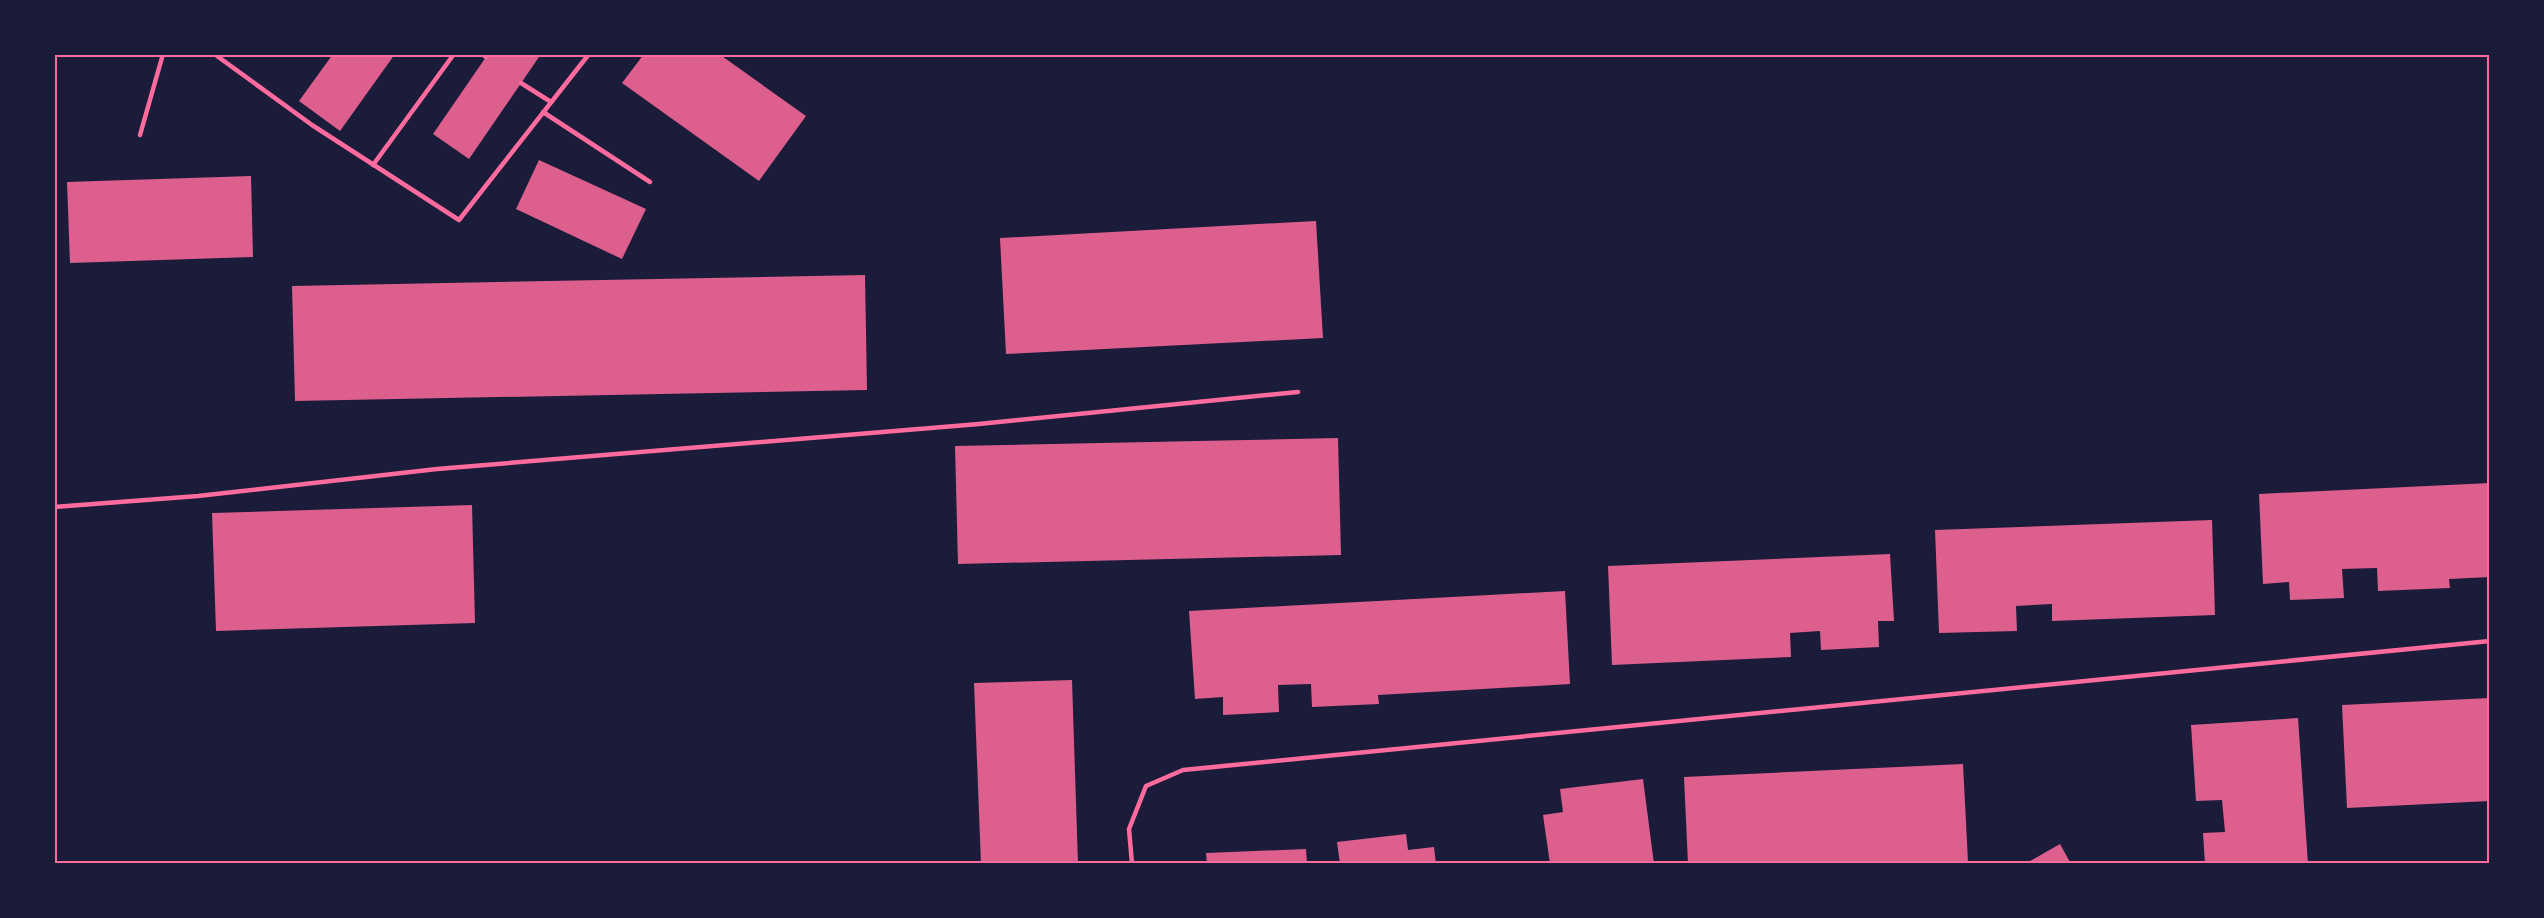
<svg xmlns="http://www.w3.org/2000/svg" width="2544" height="918" viewBox="0 0 2544 918" font-family="Figtree,sans-serif">
	<style>
		.building { fill: #dd5f8e }
		.lines { fill: none; stroke-linecap: round; stroke-linejoin: round }
		.service { stroke: #ff6b9d; stroke-width: 4.5 }
		.neatline { fill: none; stroke: #ff6b9d; stroke-width: 2 }
	</style>
	<rect width="100%" height="100%" fill="#1b1b3a"/>
	<g class="building">
		<path d="M333,54H395L340,131L299,101Z"/>
		<path d="M488,54H541L469,159L433,134Z"/>
		<path d="M644,54H719L806,116L759,181L622,83Z"/>
		<path d="M539,160L646,209L622,259L516,209Z"/>
		<path d="M251,176L253,257L70,263L67,182Z"/>
		<path d="M1316,221L1323,338L1006,354L1000,238Z"/>
		<path d="M865,275L867,390L295,401L292,286Z"/>
		<path d="M1338,438L1341,555L958,564L955,446Z"/>
		<path d="M2490,483V577L2449,579L2450,588L2378,591L2377,568L2342,569L2344,598L2290,600L2289,582L2263,584L2259,494Z"/>
		<path d="M472,505L475,623L216,631L212,513Z"/>
		<path d="M2212,520L2215,615L2052,621V604L2016,606L2017,631L1939,633L1935,530Z"/>
		<path d="M1890,554L1894,621H1878L1879,647L1821,650L1820,631L1790,633L1791,657L1612,665L1608,566Z"/>
		<path d="M1565,591L1570,684L1378,695L1379,704L1312,707L1311,684L1278,685L1279,712L1223,715V697L1195,699L1189,611Z"/>
		<path d="M1072,680L1078,864H981L974,683Z"/>
		<path d="M2490,698V801L2347,808L2342,705Z"/>
		<path d="M2298,718L2308,864H2205L2203,833L2225,832L2222,800L2196,801L2191,725Z"/>
		<path d="M1963,764L1968,862L1688,864L1684,777Z"/>
		<path d="M1643,779L1654,864H1550L1543,815L1563,812L1560,789Z"/>
		<path d="M1406,834L1408,850L1434,847L1436,864H1340L1337,842Z"/>
		<path d="M2060,844L2071,864H2025Z"/>
		<path d="M1306,849L1307,864H1207L1206,853Z"/>
	</g>
	<g class="lines">
		<g class="service">
			<path d="M482,54L486,57"/>
			<path d="M217,56L312,125L459,220L589,54"/>
			<path d="M521,83L551,102"/>
			<path d="M543,112L650,182"/>
			<path d="M140,135L163,54"/>
			<path d="M373,165L454,54"/>
			<path d="M54,507L198,496L437,469L979,424L1298,392"/>
			<path d="M1132,864L1129,829L1146,786L1183,770L2490,641"/>
		</g>
	</g>
	<rect width="2544" height="918" fill="none" stroke="#1b1b3a" stroke-width="111"/>
	<rect x="56" y="56" width="2432" height="806" class="neatline"/>
</svg>
